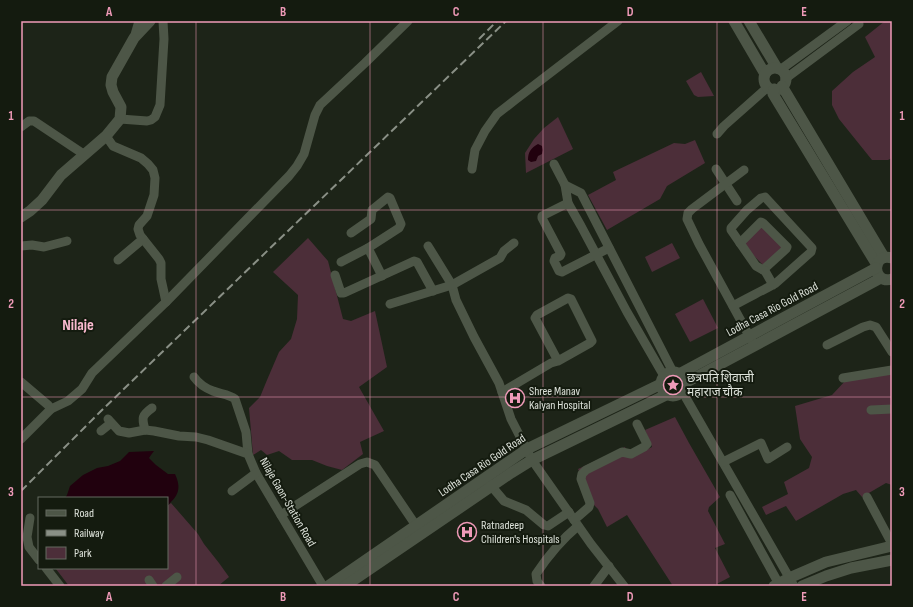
<svg xmlns="http://www.w3.org/2000/svg" width="913" height="607" viewBox="0 0 913 607" font-family="'Sofia Sans Condensed','Noto Sans Devanagari',sans-serif">
	<style>
		.green { fill: #4c2e39 }
		.water { fill: #21010e }
		.lines { fill: none; stroke-linecap: round; stroke-linejoin: round }
		.minor { stroke: #4d5647; stroke-width: 9 }
		.tertiary { stroke: #4d5647; stroke-width: 11 }
		.rail { stroke: #8a9086; stroke-width: 2; stroke-dasharray: 8 4; stroke-linecap: butt }
		.grid { fill: none; stroke: #ef9ab8; stroke-width: 1; stroke-opacity: 0.55 }
		.labels { text-anchor: middle; stroke-width: 4; stroke-linejoin: round; paint-order: stroke }
		.street-label { font-size: 12px; fill: #dde2da; stroke: #141b0f }
		.poi-label { font-size: 12px; fill: #dde2da; stroke: #141b0f; text-anchor: start }
		.district-label { font-size: 16px; font-weight: bold; fill: #fab9cf; stroke: #141b0f }
		.neatline { fill: none; stroke: #ef9ab8; stroke-width: 1.5 }
		.grid-label { font-size: 13px; text-anchor: middle; font-weight: bold; fill: #ef9ab8 }
	</style>
	<rect width="100%" height="100%" fill="#1d2418"/>
	<g class="green">
		<path d="M885,21H892V158L888,160H872L839,119L832,105V91L853,72L875,57L865,37Z"/>
		<path d="M701,72L714,96L698,97L694,95L686,81Z"/>
		<path d="M558,117L573,149L526,173L525,153L534,139L544,128Z"/>
		<path d="M695,140L705,163L667,186L660,199L607,230L588,195L616,180L613,172L674,143L685,144Z"/>
		<path d="M762,224L784,247L763,265L742,244Z"/>
		<path d="M308,238L328,261L343,319L351,321L375,311L387,367L359,387L384,431L360,442L363,454L342,470L327,466L312,460H292L279,451L267,455L261,450L253,455L249,408L260,397L267,380L279,352L291,339L297,319L298,295L273,272Z"/>
		<path d="M672,243L680,258L652,272L645,257Z"/>
		<path d="M703,299L718,328L690,342L675,314Z"/>
		<path d="M892,373V485L886,483L862,497L856,490L843,494L796,521L786,506L766,515L762,507L788,494L784,482L809,468L812,457L800,439L795,406L832,395L846,380Z"/>
		<path d="M675,417L689,443L720,497L709,507L708,511L725,544L715,548L730,577L713,586H673L627,515L607,527L598,509L594,505L591,497L578,469L625,447L630,458L652,447L645,430Z"/>
		<path d="M171,503L198,534L204,544L219,563L229,577L218,586H69L56,569L58,568H167V506Z"/>
	</g>
	<g class="water">
		<path d="M538,144L542,146L543,150L542,154L538,156L536,161L531,162L528,160C528,152 531,148 538,144Z"/>
		<path d="M154,451L151,455L149,458L156,465L168,474H175C182,489 178,496 167,506V498H65L67,495L70,486L83,475L97,468L108,466L120,461L129,452Z"/>
	</g>
	<g class="lines">
		<g class="minor">
			<path d="M134,38L139,21"/>
			<path d="M780,70L847,21"/>
			<path d="M785,79L859,24L858,21"/>
			<path d="M120,119L147,121L151,120L155,117L160,105L164,39L163,21"/>
			<path d="M21,127L29,121H34L85,155"/>
			<path d="M717,134L724,126L768,87"/>
			<path d="M106,136L113,146L141,158L148,164L153,170L155,178L154,195L147,216L139,225L138,229L140,235L159,259L161,263V279L163,288L166,302"/>
			<path d="M554,164L565,185"/>
			<path d="M472,169L475,150L485,131L497,114L515,100L618,21"/>
			<path d="M716,169L737,201"/>
			<path d="M744,170L692,209L688,213L687,219L699,244L752,341"/>
			<path d="M568,203L542,216V218L561,254L560,256L555,258L554,261L559,271L562,272L609,248"/>
			<path d="M351,233L371,219L372,210L388,197L390,198L401,224L399,228L368,248L382,276"/>
			<path d="M740,243L761,222L763,223L787,247L786,249L763,270"/>
			<path d="M21,246L32,245L44,247L67,241"/>
			<path d="M428,246L452,285L456,300L474,337L499,383L511,419L532,460L591,544L624,586"/>
			<path d="M118,260L143,239"/>
			<path d="M341,262L368,248"/>
			<path d="M335,275L341,293H344L414,261L417,262L433,291"/>
			<path d="M390,304L452,285L500,258L504,251L514,243"/>
			<path d="M733,306C747,298 762,291 776,283L811,252L812,248L765,197L761,198L747,210L731,228V230L756,266L765,271L773,285"/>
			<path d="M827,345L863,327L870,325L876,327L892,352"/>
			<path d="M664,376L627,312L581,226L568,203L565,185L581,193L673,372"/>
			<path d="M194,377C199,384 205,388 213,391C220,394 229,394 235,399L246,432L248,454"/>
			<path d="M843,378L892,370"/>
			<path d="M21,382L48,405L51,409"/>
			<path d="M682,391L794,586"/>
			<path d="M502,392L551,363L558,361L590,343L592,341L571,299L568,298L537,315L535,318L558,361"/>
			<path d="M871,410L892,409"/>
			<path d="M108,419L119,431L129,433L145,430L154,431L179,436L196,437L208,440L248,454L256,473L323,586"/>
			<path d="M145,430C142,418 141,416 152,408"/>
			<path d="M101,431L111,423"/>
			<path d="M21,439L51,409L68,401L82,389L92,373L166,302L289,176L297,166L304,154L315,115L320,105L365,63L408,21"/>
			<path d="M723,462L761,443L768,459L787,447"/>
			<path d="M488,482L504,501L526,510L544,525L548,526L569,512"/>
			<path d="M232,491L256,473"/>
			<path d="M730,495L780,586"/>
			<path d="M867,497L892,544"/>
			<path d="M281,515L360,464L367,462L375,465L419,530"/>
			<path d="M30,518L27,537L29,547L39,560"/>
			<path d="M574,520L589,507L590,503L581,479L582,474L586,470L622,452L631,454L644,447L647,444L637,424"/>
			<path d="M46,568L60,586"/>
			<path d="M149,580L153,586"/>
			<path d="M166,586L177,577"/>
			<path d="M541,586L537,581L536,574C548,556 561,540 578,526"/>
			<path d="M594,586L609,566"/>
		</g>
		<g class="tertiary">
			<path d="M734,21L765,74"/>
			<path d="M749,21L777,68"/>
			<circle cx="775" cy="79" r="11"/>
			<path d="M782,86L884,257"/>
			<path d="M774,89L773,94L877,265"/>
			<path d="M21,217L30,211L42,200L61,175L106,136L120,119L121,107L113,92L111,85L112,77L134,38L150,21"/>
			<path d="M892,258C871,252 872,285 892,279"/>
			<circle cx="673" cy="384" r="12"/>
			<path d="M679,374L876,268"/>
			<path d="M685,383L881,278"/>
			<path d="M328,586L527,449L661,384"/>
			<path d="M345,586L511,473L532,460L668,394"/>
			<path d="M774,586L789,578L826,562L892,546"/>
			<path d="M802,586L826,576L851,568L892,560"/>
		</g>
		<g class="rail">
			<path d="M479,39L497,21"/>
			<path d="M21,491L101,411L506,21"/>
		</g>
	</g>
	<path class="grid" d="M196,21V586M370,21V586M543,21V586M717,21V586M21,210H892M21,397H892"/>
	<defs>
		<symbol id="sight-ring" viewBox="-11 -11 22 22"><circle r="9.5" fill="#141b0f" stroke="#ef9ab8" stroke-width="1.5"/><path d="M0-6L1.8-2.2L6-1.7L2.9 1.2L3.7 5.4L0 3.3L-3.7 5.4L-2.9 1.2L-6-1.7L-1.8-2.2Z" fill="#ef9ab8"/></symbol>
		<symbol id="hospital-ring" viewBox="-11 -11 22 22"><circle r="9.5" fill="#141b0f" stroke="#ef9ab8" stroke-width="1.5"/><path d="M-5-5h3v3.5h4V-5h3V5h-3V1.5h-4V5h-3Z" fill="#ef9ab8"/></symbol>
	</defs>
	<g fill-rule="evenodd">
		<use href="#sight-ring" x="662" y="374" width="22" height="22"/>
		<use href="#hospital-ring" x="504" y="387" width="22" height="22"/>
		<use href="#hospital-ring" x="456" y="521" width="22" height="22"/>
	</g>
	<g class="labels">
		<g class="street-label">
			<text transform="translate(772 309) rotate(-28)" y="4">Lodha Casa Rio Gold Road</text>
			<text transform="translate(482 465) rotate(-34)" y="4">Lodha Casa Rio Gold Road</text>
			<text transform="translate(288 502) rotate(60)" y="4">Nilaje Gaon-Station Road</text>
		</g>
		<g class="poi-label">
			<text x="687" y="382">छत्रपति शिवाजी<tspan x="687" dy="14">महाराज चौक</tspan></text>
			<text x="529" y="395">Shree Manav<tspan x="529" dy="14">Kalyan Hospital</tspan></text>
			<text x="481" y="529">Ratnadeep<tspan x="481" dy="14">Children's Hospitals</tspan></text>
		</g>
		<g class="district-label">
			<text x="78" y="330">Nilaje</text>
		</g>
	</g>
	<rect width="913" height="607" fill="none" stroke="#141b0f" stroke-width="44"/>
	<rect x="38" y="497" width="130" height="72" fill="#141b0f" stroke="#646b60"/>
	<rect x="46" y="510" width="20" height="6" fill="#4d5647" stroke="#646b60"/>
	<text x="74" y="517" font-size="12" fill="#dde2da">Road</text>
	<rect x="46" y="530" width="20" height="6" fill="#8a9086" stroke="#646b60"/>
	<text x="74" y="537" font-size="12" fill="#dde2da">Railway</text>
	<rect x="46" y="547" width="20" height="12" fill="#4c2e39" stroke="#646b60"/>
	<text x="74" y="557" font-size="12" fill="#dde2da">Park</text>
	<rect x="22" y="22" width="869" height="563" class="neatline"/>
	<g class="grid-label">
		<text x="109" y="16">A</text>
		<text x="283" y="16">B</text>
		<text x="456" y="16">C</text>
		<text x="630" y="16">D</text>
		<text x="804" y="16">E</text>
		<text x="11" y="120">1</text>
		<text x="902" y="120">1</text>
		<text x="11" y="308">2</text>
		<text x="902" y="308">2</text>
		<text x="11" y="496">3</text>
		<text x="902" y="496">3</text>
		<text x="109" y="601">A</text>
		<text x="283" y="601">B</text>
		<text x="456" y="601">C</text>
		<text x="630" y="601">D</text>
		<text x="804" y="601">E</text>
	</g>
</svg>
